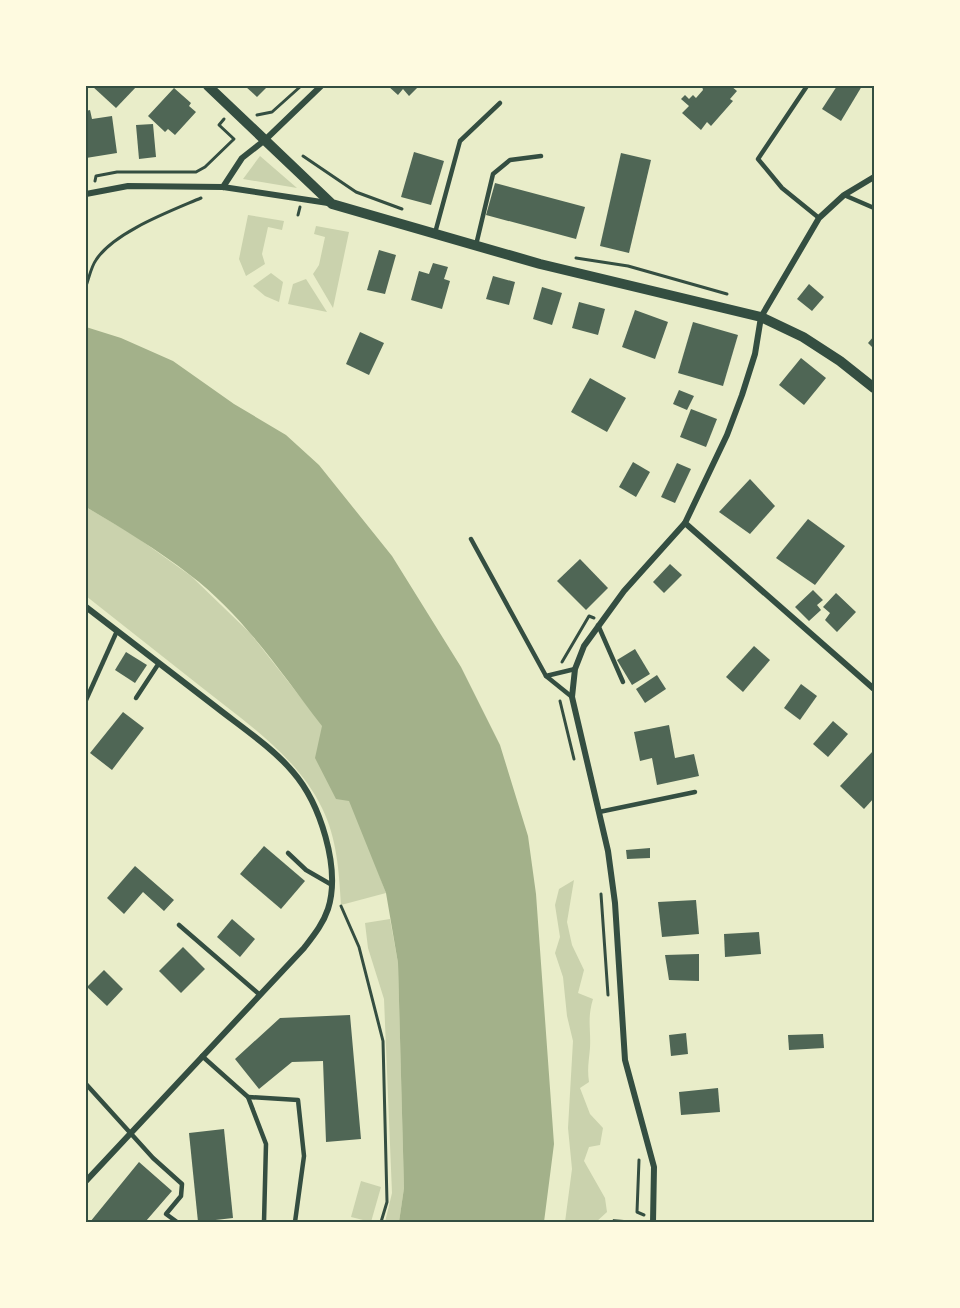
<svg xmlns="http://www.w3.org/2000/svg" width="960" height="1308" viewBox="0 0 960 1308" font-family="'Crimson Pro',serif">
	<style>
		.green { fill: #cad2ad }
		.water { fill: #a3b18a }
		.building { fill: #4f6655 }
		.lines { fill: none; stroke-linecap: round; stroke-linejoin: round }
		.path { stroke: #344e41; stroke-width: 3 }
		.service { stroke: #344e41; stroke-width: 4.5 }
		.minor { stroke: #344e41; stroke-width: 6 }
		.tertiary { stroke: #344e41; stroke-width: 10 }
		.neatline { fill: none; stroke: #344e41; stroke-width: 2 }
	</style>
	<rect width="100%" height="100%" fill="#e9edc9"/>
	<g class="green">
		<path d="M260,156L297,188L243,179Z"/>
		<path d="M248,215L284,221L282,230L268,227L262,254L265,264L246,276L239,259Z"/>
		<path d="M316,226L349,232L333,308L313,274L319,265L325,237L314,234Z"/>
		<path d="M271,273L283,282L279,302L265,296L253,286Z"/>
		<path d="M306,279L327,312L288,304L293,284Z"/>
		<path d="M86,507L135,536L191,576L250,633L323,726L386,893L341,905C339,872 337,838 322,808C297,756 244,721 200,686C162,656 124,626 86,596Z"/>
		<path d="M574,880L567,922L572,945L584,970L578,993L593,999C587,1019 591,1028 590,1048C589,1060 587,1069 589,1082L580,1088L590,1114L603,1128L600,1145L589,1147L584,1161L605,1198L607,1212L596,1222H565L572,1169L568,1128L573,1041L567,1016L563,977L555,953L560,937L555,905L559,889Z"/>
		<path d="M390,919L398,963L404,1188L399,1222H385L392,1193L384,999L368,948L365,923Z"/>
		<path d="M361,1181L381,1187L371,1222L351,1217Z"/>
	</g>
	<path class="water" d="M86,327L121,338L173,361L234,404L286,435L319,465L392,556L461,667L500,745L528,836L536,894L554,1144L544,1222H399L404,1188L398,963L386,893L349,801L336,799L315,758L322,726C282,674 243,615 190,575C157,549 121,528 86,507Z"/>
	<g class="building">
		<path d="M92,86H137L116,108Z"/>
		<path d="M245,86H268L257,97Z"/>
		<path d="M388,86H419L409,96L403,89L398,95Z"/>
		<path d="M702,86H731L737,91L730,99L733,101L711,126L707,122L701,130L682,113L689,106L681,99L685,95L689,99L693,95L696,98L703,90Z"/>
		<path d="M837,86H862L841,121L822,109Z"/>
		<path d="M174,88L191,103L189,106L196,112L175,135L168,129L165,132L148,116Z"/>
		<path d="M90,110L92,119L112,116L117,153L86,158V111Z"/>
		<path d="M153,124L156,157L139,159L136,125Z"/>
		<path d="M414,152L444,161L431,205L401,197Z"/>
		<path d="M621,153L651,160L629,253L600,246Z"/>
		<path d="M495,183L585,207L576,239L486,215Z"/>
		<path d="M379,250L396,255L385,294L367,290Z"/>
		<path d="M433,263L448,267L444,279L450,281L442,309L411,300L419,271L429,274Z"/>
		<path d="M493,276L515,282L509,305L486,299Z"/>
		<path d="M809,284L824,297L812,311L797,299Z"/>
		<path d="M542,287L562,293L552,325L533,319Z"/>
		<path d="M579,302L605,309L598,335L572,328Z"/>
		<path d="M635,310L668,322L655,359L622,347Z"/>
		<path d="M693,322L738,335L723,386L678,373Z"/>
		<path d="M360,332L384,343L369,375L346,364Z"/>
		<path d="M874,336V349L868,343Z"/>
		<path d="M801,358L826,378L804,405L779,385Z"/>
		<path d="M590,378L626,398L607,432L571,412Z"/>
		<path d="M679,390L694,396L687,410L673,404Z"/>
		<path d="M691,409L717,419L706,447L680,437Z"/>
		<path d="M633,462L650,472L636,497L619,487Z"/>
		<path d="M677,463L691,469L675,503L661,497Z"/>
		<path d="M750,479L775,506L750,534L719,512Z"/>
		<path d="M808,519L845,546L815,585L776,558Z"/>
		<path d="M580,559L608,588L586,610L557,581Z"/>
		<path d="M670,564L682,575L664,593L653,582Z"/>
		<path d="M813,590L823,600L817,605L821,610L809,621L795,607Z"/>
		<path d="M836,593L856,612L837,632L825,620L830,613L823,607Z"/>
		<path d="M754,646L770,660L743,692L726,677Z"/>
		<path d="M635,649L650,674L632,685L617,660Z"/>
		<path d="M126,652L147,665L135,683L115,670Z"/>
		<path d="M657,675L666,689L645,703L636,689Z"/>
		<path d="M801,684L817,696L800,720L784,708Z"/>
		<path d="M123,712L144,728L112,770L90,753Z"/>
		<path d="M833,721L848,734L828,757L813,744Z"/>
		<path d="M669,725L675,758L694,754L699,776L657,785L652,758L640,761L634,732Z"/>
		<path d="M873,751L874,798L864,809L840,786Z"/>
		<path d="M264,846L305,881L281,909L240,874Z"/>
		<path d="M650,848V858L627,859L626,850Z"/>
		<path d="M135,866L174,900L164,911L143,892L124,914L107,898Z"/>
		<path d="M696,900L699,934L662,937L658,902Z"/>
		<path d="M232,919L255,939L240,957L217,937Z"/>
		<path d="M759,932L761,954L725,957L724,934Z"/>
		<path d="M183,947L205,969L181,993L159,971Z"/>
		<path d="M699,954V981L669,980L665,955Z"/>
		<path d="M104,970L123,989L107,1006L87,987Z"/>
		<path d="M350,1015L361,1139L326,1142L323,1061L292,1062L259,1089L235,1059L280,1018Z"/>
		<path d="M686,1033L688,1054L671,1056L669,1035Z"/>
		<path d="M823,1034L824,1048L789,1050L788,1035Z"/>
		<path d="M718,1088L720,1112L681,1115L679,1092Z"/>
		<path d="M224,1129L233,1218L198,1222L189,1133Z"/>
		<path d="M139,1162L172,1191L146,1221L148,1222H90Z"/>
		<path d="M613,1219L635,1221V1222H612Z"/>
	</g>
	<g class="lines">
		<g class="path">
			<path d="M257,115L272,112L301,86"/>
			<path d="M303,156L356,192L402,209"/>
			<path d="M95,181L96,176L117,172H196L205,167L234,139L219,125L224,119"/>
			<path d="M298,215L300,207"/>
			<path d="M576,258L628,266L727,294"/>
			<path d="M86,286C89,278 91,267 96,260C114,232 171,211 201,198"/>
			<path d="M562,662L589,616L594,618"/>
			<path d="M560,701L574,759"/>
			<path d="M601,894L608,995"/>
			<path d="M341,906L359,947L383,1041L387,1202L381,1222"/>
			<path d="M639,1160L637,1212L644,1215"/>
		</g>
		<g class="service">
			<path d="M807,86L758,159L782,188L819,218"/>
			<path d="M844,195L874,208"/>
			<path d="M435,233L460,141L500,103"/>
			<path d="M476,245L493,174L510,160L541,156"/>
			<path d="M471,539L546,676L575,669"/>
			<path d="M598,625L623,682"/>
			<path d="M546,676L572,697"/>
			<path d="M136,698L159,663"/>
			<path d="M86,700L117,631"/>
			<path d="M599,812L695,792"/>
			<path d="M288,853L306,870L332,885"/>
			<path d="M179,925L260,995"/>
			<path d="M202,1056L248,1097L266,1144L264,1222"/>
			<path d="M86,1084L153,1158L182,1184L181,1196L166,1214L177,1222"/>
			<path d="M248,1097L298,1100L304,1156L295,1222"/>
		</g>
		<g class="minor">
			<path d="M874,177L844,195L819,218L761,317L755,354L742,395L727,435L685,523L874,689"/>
			<path d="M223,187L242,158L265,140L321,86"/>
			<path d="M86,194L128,186L223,187L328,203"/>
			<path d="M86,607C129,640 172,673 216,707C240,726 273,748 293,772C320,803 341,868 328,909C323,924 314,935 304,948L86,1181"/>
			<path d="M653,1222L654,1167L625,1060L615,903L608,851L572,697L575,669L584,646L624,591L685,523"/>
		</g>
		<path class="tertiary" d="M208,86L332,204L540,264L761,317L803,337L840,361L874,388"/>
	</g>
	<rect width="960" height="1308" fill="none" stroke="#fefae0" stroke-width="174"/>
	<rect x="87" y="87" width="786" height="1134" class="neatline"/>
</svg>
